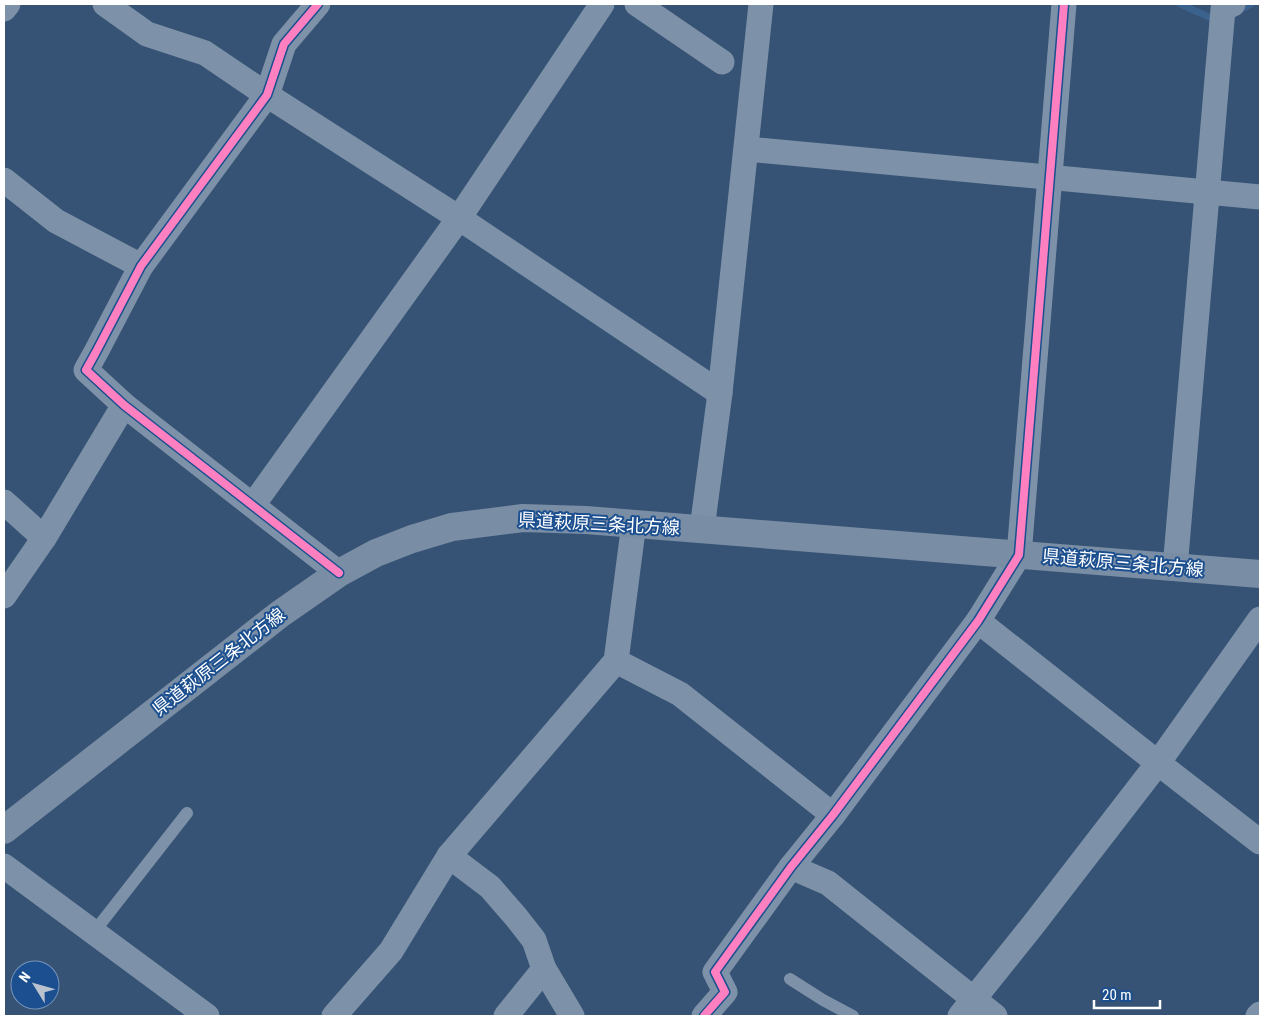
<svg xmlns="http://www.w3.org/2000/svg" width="1264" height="1020" viewBox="0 0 1264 1020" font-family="'Roboto Condensed','Noto Sans JP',sans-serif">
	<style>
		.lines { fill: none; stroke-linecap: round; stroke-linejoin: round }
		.stream { stroke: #3b618d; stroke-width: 7 }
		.service { stroke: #7d92a8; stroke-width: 12 }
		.minor { stroke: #7d92a8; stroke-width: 25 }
		.secondary { stroke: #798da4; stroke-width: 28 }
		.cycleway-casing { stroke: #1b4f8f; stroke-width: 11 }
		.cycleway { stroke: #ff80c0; stroke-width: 8 }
		.labels { text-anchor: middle; stroke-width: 4; stroke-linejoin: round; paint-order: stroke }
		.street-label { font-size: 18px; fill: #fff; stroke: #1b4f8f }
	</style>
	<rect width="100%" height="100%" fill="#365274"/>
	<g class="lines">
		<g class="stream">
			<path d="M1180,4L1209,17"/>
			<path d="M1237,11L1251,4"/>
		</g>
		<g class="service">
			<path d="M94,932L187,813"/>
			<path d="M790,979L823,1000L853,1016"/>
		</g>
		<g class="minor">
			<path d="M105,4L147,34L205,53L267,95L459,218L720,393"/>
			<path d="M318,4L284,44L267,95L141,266L96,352L86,370L124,405L339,573"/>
			<path d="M637,4L722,62"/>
			<path d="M4,9L8,4"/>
			<path d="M747,149L1260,197"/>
			<path d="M4,180L56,221L141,266"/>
			<path d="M4,502L44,538"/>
			<path d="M253,505L459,218L602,4"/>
			<path d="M702,529L720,393L761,4"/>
			<path d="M1175,568L1223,9L1233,4"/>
			<path d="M4,596L44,538L124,405"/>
			<path d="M978,621L1158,763L1260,842"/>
			<path d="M616,661L680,694L833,815"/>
			<path d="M449,856L490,887L516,917L534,940L544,969L572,1016"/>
			<path d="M4,866L207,1016"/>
			<path d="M791,867L828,883L995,1016"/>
			<path d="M334,1016L391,951L449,856L616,661L634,523"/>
			<path d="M506,1016L544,969"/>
			<path d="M704,1016L725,992L715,972L791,867L833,815L978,621L1019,555L1064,4"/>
			<path d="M960,1016L1033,925L1158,763L1260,619"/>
			<path d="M1258,1016L1260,1014"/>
		</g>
		<path class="secondary" d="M4,830L280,614L339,573L376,553L412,539L452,527L523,518L586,520L1260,574"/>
		<defs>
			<g id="cycleway">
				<path d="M318,4L284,44L267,95L141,266L96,352L86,370L124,405L339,573"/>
				<path d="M704,1016L725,992L715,972L791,867L833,815L978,621L1019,555L1064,4"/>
			</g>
		</defs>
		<use href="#cycleway" class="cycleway-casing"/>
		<use href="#cycleway" class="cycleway"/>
	</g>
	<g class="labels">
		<g class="street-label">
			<text transform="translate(599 524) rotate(3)" y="6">県道萩原三条北方線</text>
			<text transform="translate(1123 563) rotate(5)" y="6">県道萩原三条北方線</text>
			<text transform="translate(219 662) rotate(-38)" y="6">県道萩原三条北方線</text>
		</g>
	</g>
	<rect width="1264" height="1020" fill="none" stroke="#ffffff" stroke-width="10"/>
	<g transform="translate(35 985) rotate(307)"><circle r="24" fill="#1b4f8f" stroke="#7695bc"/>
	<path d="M0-4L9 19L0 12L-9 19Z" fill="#b9c2ce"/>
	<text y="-8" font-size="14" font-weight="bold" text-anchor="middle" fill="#ffffff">N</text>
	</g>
	<path d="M1094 1000v8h66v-8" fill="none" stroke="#ffffff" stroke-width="2.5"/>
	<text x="1102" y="1000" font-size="15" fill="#ffffff" stroke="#1b4f8f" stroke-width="4" paint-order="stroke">20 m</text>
</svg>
